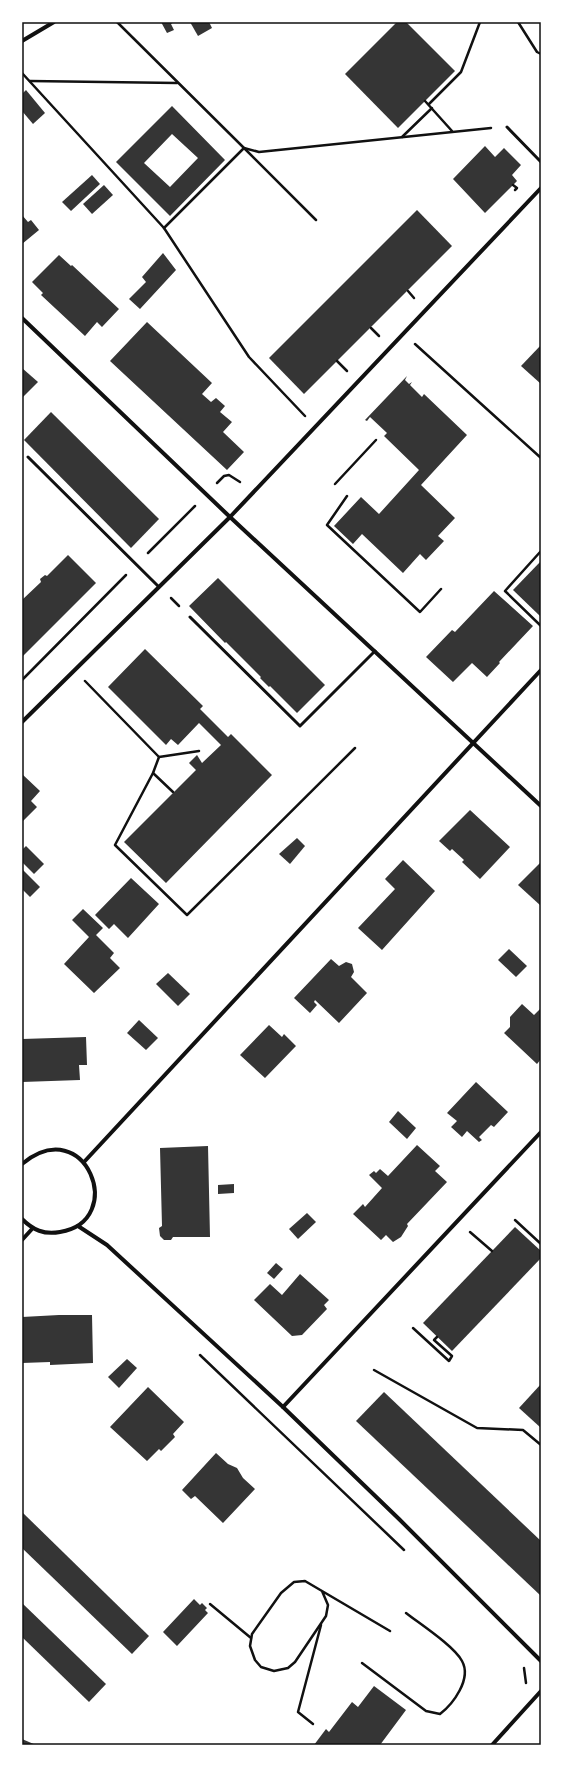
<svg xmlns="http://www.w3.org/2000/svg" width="563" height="1767" viewBox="0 0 563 1767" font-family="'Archivo Narrow',sans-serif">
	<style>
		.building { fill: #353535; fill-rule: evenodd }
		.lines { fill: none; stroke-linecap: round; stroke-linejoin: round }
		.path { stroke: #111; stroke-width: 2.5 }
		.service { stroke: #111; stroke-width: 3 }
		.minor { stroke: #111; stroke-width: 4 }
		.neatline { fill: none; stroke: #111; stroke-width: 1.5 }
	</style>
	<rect width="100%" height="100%" fill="#fff"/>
	<g class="building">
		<path d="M161,22H174L171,24L174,30L167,33Z"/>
		<path d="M190,22H209L212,28L198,36Z"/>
		<path d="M397,22H406L455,71L398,128L345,74Z"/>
		<path d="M26,90L45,113L33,124L22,111V94Z"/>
		<path d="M172,106L225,160L170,216L116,162ZM172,134L198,158L170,187L144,163Z"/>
		<path d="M485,146L495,157L504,148L521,165L512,175L517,181L485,213L453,179Z"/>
		<path d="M92,175L100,184L71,211L62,202Z"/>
		<path d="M104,185L113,195L92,214L83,204Z"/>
		<path d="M417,210L452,246L304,394L269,358Z"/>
		<path d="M22,215L28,222L31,220L39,230L22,244Z"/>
		<path d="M163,253L176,270L140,309L129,299L146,282L142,277Z"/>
		<path d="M59,255L71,266L72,265L119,309L102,327L97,322L85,336L41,295L43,293L32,282Z"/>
		<path d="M147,322L212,383L202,394L211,402L216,398L225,406L220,412L232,422L223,432L244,452L227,470L110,361Z"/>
		<path d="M541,345V384L521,366Z"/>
		<path d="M22,368L38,382L22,398Z"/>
		<path d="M407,376L405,380L409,384L412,382L410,385L422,397L424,394L467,435L421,485L455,518L438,536L444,541L426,560L420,554L403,573L362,534L353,544L334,526L361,497L379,514L419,470L384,436L387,433L370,417L367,421L365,420Z"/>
		<path d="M51,412L159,519L131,548L24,440Z"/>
		<path d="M68,555L96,583L22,657V600L41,582L40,579L45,575L47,576Z"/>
		<path d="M541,561V617L513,590Z"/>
		<path d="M218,578L325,685L297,713L270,686L269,687L260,678L261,677L226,642L225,643L189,606Z"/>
		<path d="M494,591L533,626L499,662L500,663L487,677L472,663L453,682L426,657L452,630L455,632Z"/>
		<path d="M145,649L203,706L200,709L228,737L231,734L272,775L166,883L124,842L196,770L189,763L197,755L202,763L221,745L199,723L178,745L171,739L166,745L108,687Z"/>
		<path d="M22,774L40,791L31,801L37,807L22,822Z"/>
		<path d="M470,810L510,847L480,879L462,862L464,860L452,849L450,851L439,841Z"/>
		<path d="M297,838L305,846L290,864L279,854Z"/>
		<path d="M26,846L44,864L34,874L22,862V850Z"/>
		<path d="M403,860L435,891L382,950L358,928L395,889L385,879Z"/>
		<path d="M541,862V906L518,885Z"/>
		<path d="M22,869L40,887L30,897L22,889Z"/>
		<path d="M131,878L159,904L128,938L114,924L109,929L95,915Z"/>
		<path d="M83,909L103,928L96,935L114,953L110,958L120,968L94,993L64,964L89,937L72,920Z"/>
		<path d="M509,949L527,966L516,977L498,960Z"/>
		<path d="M331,959L339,966L346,962L352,964L354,972L351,977L367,993L339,1023L315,1000L314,1002L317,1005L310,1013L294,998Z"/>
		<path d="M168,973L190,994L178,1006L156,984Z"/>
		<path d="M522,1004L534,1015L541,1008V1059L537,1064L504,1033L510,1027V1017Z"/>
		<path d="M139,1020L158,1038L146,1050L127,1033Z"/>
		<path d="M269,1025L282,1037L284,1034L296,1046L265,1078L240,1055Z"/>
		<path d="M86,1037L87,1065H79L80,1080L22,1082V1039Z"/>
		<path d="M476,1082L508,1112L494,1127L491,1125L479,1137L482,1140L479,1142L467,1131L462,1137L451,1127L457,1121L447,1113Z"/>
		<path d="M398,1111L416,1128L407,1139L389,1122Z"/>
		<path d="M417,1145L440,1166L435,1171L447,1182L407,1224L408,1226L401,1237L393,1242L386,1235L381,1240L353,1214L363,1204L365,1207L382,1188L369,1175L374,1171L376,1173L380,1169L388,1176Z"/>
		<path d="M208,1146L210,1237H173L171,1240H164L160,1236L159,1228L162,1226L160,1148Z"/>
		<path d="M234,1184V1193L218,1194V1185Z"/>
		<path d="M307,1213L316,1222L298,1239L289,1229Z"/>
		<path d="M515,1227L541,1251V1258L452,1351L423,1323Z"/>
		<path d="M276,1263L283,1269L274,1279L267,1273Z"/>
		<path d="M300,1274L329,1300L324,1305L327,1309L302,1335L292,1336L254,1300L270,1284L282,1295Z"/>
		<path d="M59,1315H92L93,1363L50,1365V1362L22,1363V1317Z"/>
		<path d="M127,1359L137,1368L119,1388L108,1377Z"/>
		<path d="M541,1384V1428L519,1408Z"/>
		<path d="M148,1387L184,1422L173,1434L175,1437L161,1451L159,1449L147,1461L110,1427Z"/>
		<path d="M384,1392L541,1541V1596L356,1421Z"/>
		<path d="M216,1453L228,1464L237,1468L243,1478L255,1489L223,1523L195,1496L191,1499L182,1490Z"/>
		<path d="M22,1512L149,1636L132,1654L22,1548Z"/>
		<path d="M194,1599L200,1605L202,1603L207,1608L205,1610L208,1613L177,1646L163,1632Z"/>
		<path d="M22,1603L106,1684L89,1702L22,1637Z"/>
		<path d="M374,1686L406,1710L380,1745H314L326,1729L329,1732L352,1702L358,1707Z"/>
		<path d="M22,1739L36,1745H22Z"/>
	</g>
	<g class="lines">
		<g class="path">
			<path d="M117,22L244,148L259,152L491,128"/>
			<path d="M518,22L537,52L541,54"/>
			<path d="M22,73L164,228L249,357L305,416"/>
			<path d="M30,81L177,83"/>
			<path d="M425,101L452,131"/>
			<path d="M429,104L461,72L480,22"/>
			<path d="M402,137L432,108"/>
			<path d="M513,185L517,188L515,190"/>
			<path d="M164,228L244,148L316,220"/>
			<path d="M408,291L414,298"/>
			<path d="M371,328L379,336"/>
			<path d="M415,344L541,458"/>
			<path d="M337,361L347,371"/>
			<path d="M217,483L224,476L229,475L240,482"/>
			<path d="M335,484L376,440"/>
			<path d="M347,496L327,525L420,612L441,589"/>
			<path d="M541,551L505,591L541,626"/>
			<path d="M148,553L195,506"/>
			<path d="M171,598L179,606"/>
			<path d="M22,680L126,575"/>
			<path d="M85,681L159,757L153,773L115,845L187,915L355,748"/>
			<path d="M159,757L199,751"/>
			<path d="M153,773L173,792"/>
			<path d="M515,1220L541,1244"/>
			<path d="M470,1232L492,1251"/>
			<path d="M413,1328L449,1361L452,1356L434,1340L437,1337"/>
			<path d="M200,1355L404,1550"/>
			<path d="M374,1370L477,1428L523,1430L541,1445"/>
			<path d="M322,1591L328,1605L326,1616L295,1662L288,1668L274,1671L261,1667L255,1660L250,1646L252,1634L281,1593L294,1582L305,1581L390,1631"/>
			<path d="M210,1604L251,1638"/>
			<path d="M362,1663L426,1711L440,1714C453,1704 472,1679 462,1661C454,1646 420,1624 406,1613"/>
			<path d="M524,1668L526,1683"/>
			<path d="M313,1724L298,1712L321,1625"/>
		</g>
		<g class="service">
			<path d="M507,127L541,162"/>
			<path d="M28,457L159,587"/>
			<path d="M190,617L300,726L375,651"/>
		</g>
		<g class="minor">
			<path d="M22,41L54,22"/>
			<path d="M22,318L230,517L541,806"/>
			<path d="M22,722L230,517L541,188"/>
			<path d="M84,1162L541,670"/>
			<path d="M22,1164C86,1111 128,1221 60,1232C44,1235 33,1230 22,1219"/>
			<path d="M78,1226L107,1245L283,1407L399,1519L541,1661"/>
			<path d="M22,1240L32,1229"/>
			<path d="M283,1407L541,1132"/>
			<path d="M492,1745L541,1691"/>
		</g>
	</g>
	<rect width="563" height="1767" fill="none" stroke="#ffffff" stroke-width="46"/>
	<rect x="23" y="23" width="517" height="1721" class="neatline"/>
</svg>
